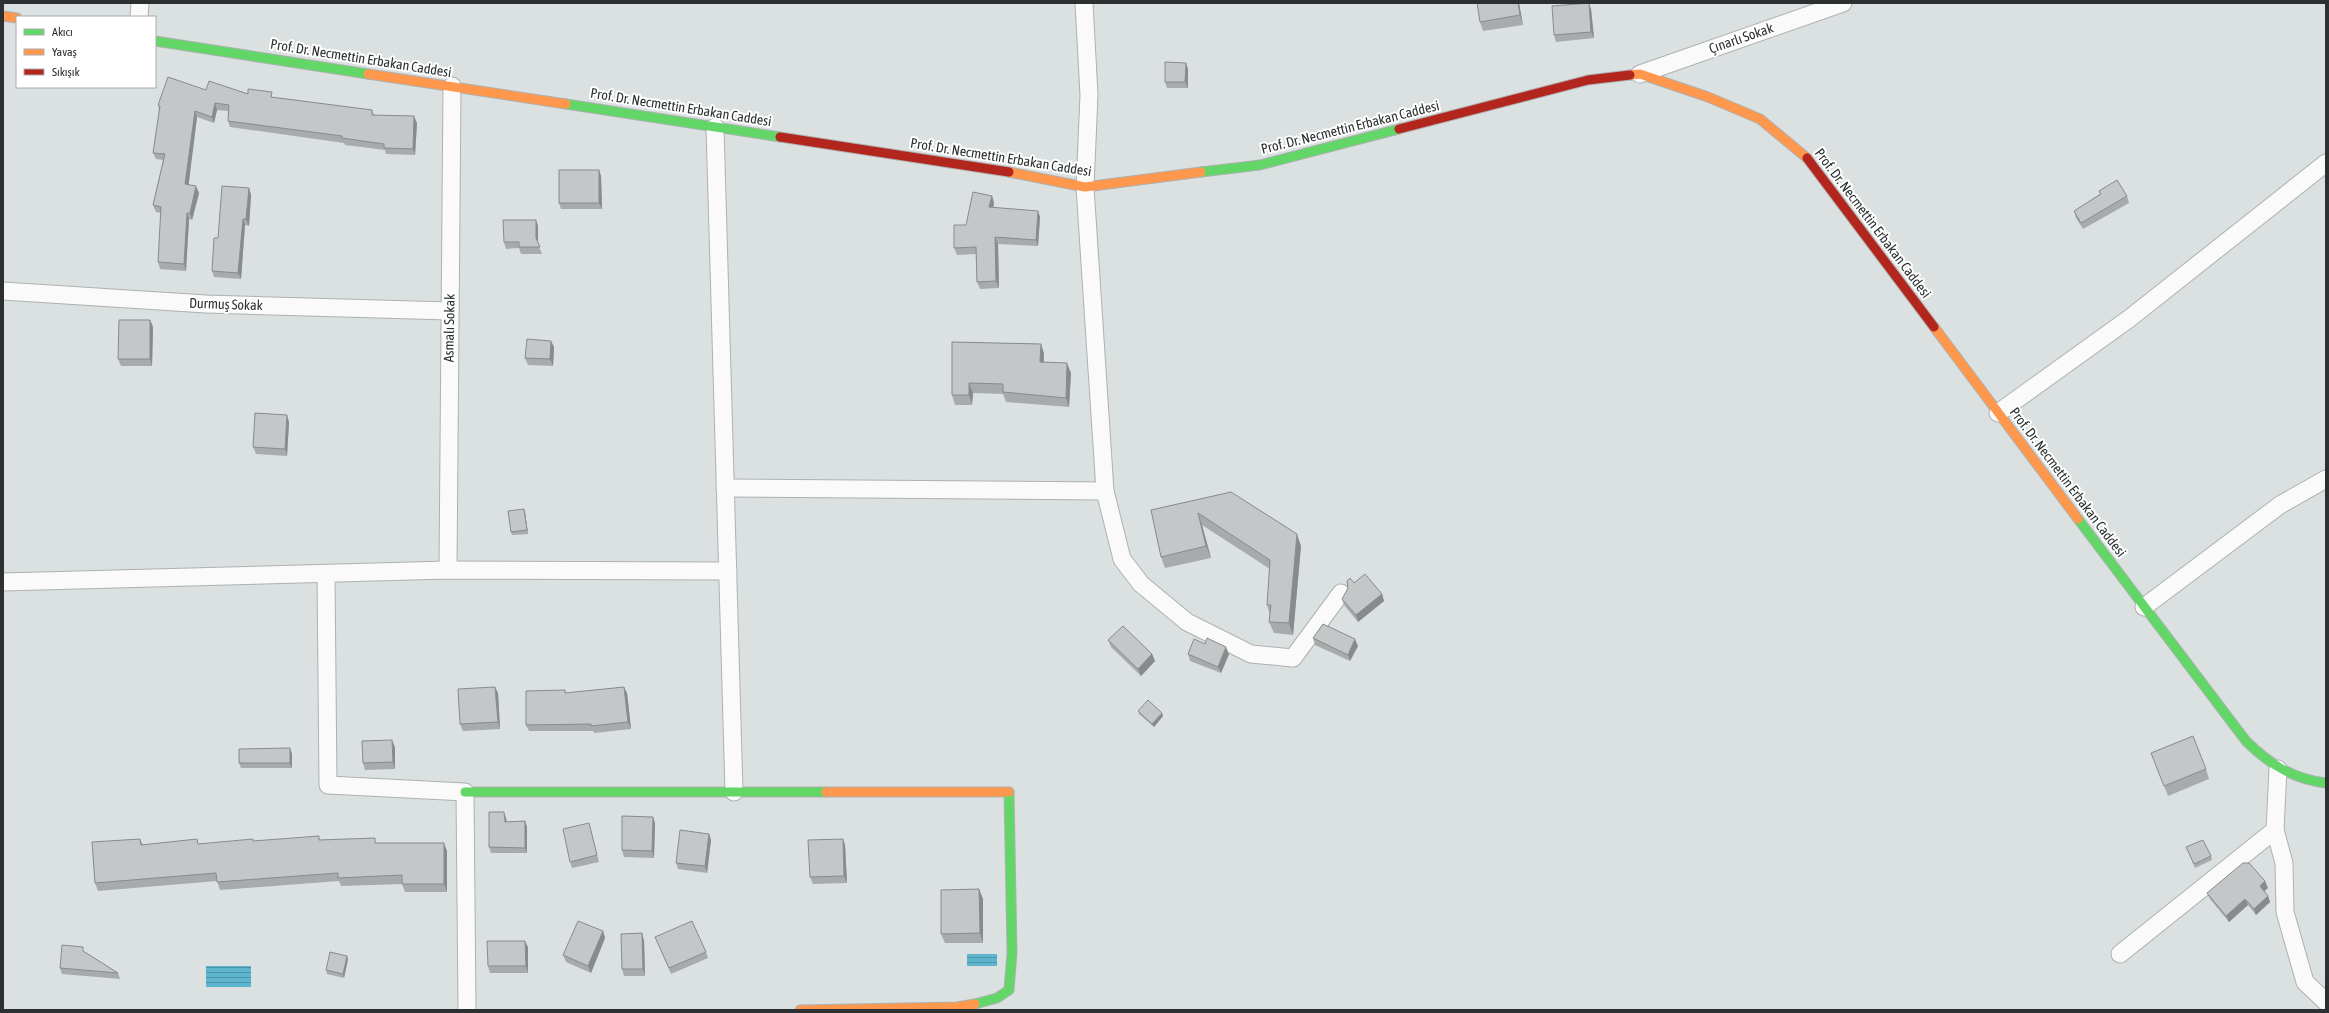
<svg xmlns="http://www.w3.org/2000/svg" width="2329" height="1013" viewBox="0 0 2329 1013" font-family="'Asap Condensed',sans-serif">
<defs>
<pattern id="water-rules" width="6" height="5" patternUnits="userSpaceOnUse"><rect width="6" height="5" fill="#5db6ce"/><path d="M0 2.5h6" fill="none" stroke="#4d94a8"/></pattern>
</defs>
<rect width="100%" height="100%" fill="#dbe0e1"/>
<g fill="url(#water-rules)">
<rect x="967" y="954" width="30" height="12"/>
<rect x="206" y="966" width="45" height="21"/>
</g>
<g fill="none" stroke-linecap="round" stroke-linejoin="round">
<g stroke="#adb1b2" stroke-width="19">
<g id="street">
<polyline points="1084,3 1089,95 1085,187 1105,491 1122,559 1141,584 1187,622 1251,654 1293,658 1341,593"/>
<polyline points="139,17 140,3"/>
<polyline points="1640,74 1843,3"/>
<polyline points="715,127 734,792"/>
<polyline points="3,291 206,304 449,311"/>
<polyline points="1998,413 2130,318 2326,163"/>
<polyline points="725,488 1105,491"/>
<polyline points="448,570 452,86"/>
<polyline points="326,574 328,785 465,792 467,1010"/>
<polyline points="3,582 448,570 728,571"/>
<polyline points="2144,607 2280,505 2326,479"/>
<polyline points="2275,830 2284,863 2285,912 2305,982 2326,1002"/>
<polyline points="2120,954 2275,830 2278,769"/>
</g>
</g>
<g stroke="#adb1b2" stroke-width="11">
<g id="fast">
<polyline points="155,41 368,74"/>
<polyline points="566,104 780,137"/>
<polyline points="1201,172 1260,165 1399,129"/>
<path d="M2078 519 2246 741C2269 764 2293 779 2326 783"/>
<polyline points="465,792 826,792"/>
<polyline points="975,1004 997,998 1009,990 1012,953 1009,792"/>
</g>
</g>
<g stroke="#adb1b2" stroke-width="11">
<g id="slow">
<polyline points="3,16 17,18"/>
<polyline points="368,74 566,104"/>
<polyline points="1630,75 1640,74 1708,97 1760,119 1807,158"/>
<polyline points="1009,172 1085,187 1201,172"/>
<polyline points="1934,327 2078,519"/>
<polyline points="826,792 1009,792"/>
<polyline points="800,1010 957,1007 975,1004"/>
</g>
</g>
<g stroke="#adb1b2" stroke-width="11">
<g id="jam">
<polyline points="1399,129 1588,80 1630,75"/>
<polyline points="780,137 1009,172"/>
<polyline points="1807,158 1934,327"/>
</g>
</g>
<use href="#street" stroke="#fafafa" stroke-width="17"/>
<use href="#fast" stroke="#63d668" stroke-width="9"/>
<use href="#slow" stroke="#ff974d" stroke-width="9"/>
<use href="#jam" stroke="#b3261e" stroke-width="9"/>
</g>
<g fill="#a8abac">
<polygon points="1477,3 1519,3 1523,25 1483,31 1480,22"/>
<polygon points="1591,9 1594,38 1556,42 1554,35"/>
<polygon points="1188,69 1188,88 1167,88 1165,82"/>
<polygon points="206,90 248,94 372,110 374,115 417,123 415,155 386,154 385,150 345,145 344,143 230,127 228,121 228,111 217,110 214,123 197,117 188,184 199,193 192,220 189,219 186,271 160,269 158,262 161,213 156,212 153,205 163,160 156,159 153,153 159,110 158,105"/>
<polygon points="599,170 601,176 602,209 561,209 559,203"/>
<polygon points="249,188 251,195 249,226 245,225 241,279 214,277 212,271 218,238"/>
<polygon points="2099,191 2127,196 2129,203 2083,229 2076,218 2074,211 2100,194"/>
<polygon points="992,196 994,203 993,208 1038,211 1040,217 1038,246 998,244 999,288 980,289 977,282 976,254 957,255 954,248 966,225"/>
<polygon points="536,220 538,226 538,244 542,254 521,254 519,248 506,249 504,242"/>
<polygon points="150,320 153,327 152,366 121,366 118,359"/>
<polygon points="551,341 554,347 553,366 528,365 525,358"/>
<polygon points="952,342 1041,344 1044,354 1044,362 1071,373 1069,407 1006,402 1003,394 973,393 972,405 955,405 952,395"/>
<polygon points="289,422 287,456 256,454 253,447"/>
<polygon points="1231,492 1301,546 1293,635 1274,633 1269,622 1270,615 1267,605 1270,569 1202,525 1211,558 1165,568 1161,557 1151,510"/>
<polygon points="524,509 525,512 528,534 512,535 511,532"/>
<polygon points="1354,583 1382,594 1384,601 1358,622 1344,605 1342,599"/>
<polygon points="1313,638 1358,646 1350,661 1315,645"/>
<polygon points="1108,640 1152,654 1155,661 1141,676 1111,647"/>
<polygon points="1188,654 1229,654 1221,673 1190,661"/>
<polygon points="565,690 566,693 627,693 631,729 594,733 593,731 529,731 526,725"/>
<polygon points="498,693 500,729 463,731 460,724"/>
<polygon points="1138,711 1163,716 1154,727 1139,714"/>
<polygon points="395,747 395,769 365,770 363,763"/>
<polygon points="290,748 292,754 292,768 241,768 239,763"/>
<polygon points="2151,753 2206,769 2209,779 2168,796"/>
<polygon points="506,818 507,822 525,821 527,827 527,853 491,853 489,847"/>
<polygon points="655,823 654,858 624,857 622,850"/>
<polygon points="591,830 599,862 572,868 570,862"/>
<polygon points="709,834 711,840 707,873 678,869 676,863"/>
<polygon points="140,839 143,845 199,844 254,841 320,840 377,843 447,851 447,892 405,892 402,884 341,886 339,881 220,890 217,881 98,891 95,883"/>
<polygon points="843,839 845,845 847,883 813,884 810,877"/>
<polygon points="2188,851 2211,856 2212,860 2195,868"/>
<polygon points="2268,888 2264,891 2268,896 2270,902 2256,915 2248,905 2229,922 2210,899 2207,893"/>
<polygon points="979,889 983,899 983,943 945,943 941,934"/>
<polygon points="603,931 605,938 591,973 566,962 563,955"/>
<polygon points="655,937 706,952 708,958 671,974"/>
<polygon points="644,940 645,976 624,976 622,969"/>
<polygon points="528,947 528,973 490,973 488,966"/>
<polygon points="85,952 118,973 120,979 62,974 60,968"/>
<polygon points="348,959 344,978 327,974 326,970"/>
</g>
<g fill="#888b8c">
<polygon points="1518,3 1519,3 1523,25 1520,15"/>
<polygon points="1589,3 1591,9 1594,38 1591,32"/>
<polygon points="1186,63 1188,69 1188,88 1185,82"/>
<polygon points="215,103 217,110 214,123 212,117"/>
<polygon points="195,111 197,117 188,190 185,184"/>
<polygon points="414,116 417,123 415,155 413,149"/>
<polygon points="599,170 601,176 602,209 599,203"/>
<polygon points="196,186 199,193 192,220 190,213"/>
<polygon points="249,188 251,195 249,226 246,219"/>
<polygon points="992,196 994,203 992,214 989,207"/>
<polygon points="1038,211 1040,217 1038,246 1036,240"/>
<polygon points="187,213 189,219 186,271 184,264"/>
<polygon points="243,219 245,225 241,279 238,273"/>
<polygon points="536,220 538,226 538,245 536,238"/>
<polygon points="995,237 998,244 999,288 996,281"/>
<polygon points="150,320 153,327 152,366 150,359"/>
<polygon points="551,341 554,347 553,366 550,359"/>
<polygon points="1041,344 1044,354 1043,372 1040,362"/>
<polygon points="1067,363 1071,373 1069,407 1066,398"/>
<polygon points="969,383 973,393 972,405 969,395"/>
<polygon points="287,415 289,422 287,456 285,449"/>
<polygon points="524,509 525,512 528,534 527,530"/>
<polygon points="1198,513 1202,525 1211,558 1206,546"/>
<polygon points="1297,534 1301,546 1293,635 1289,623"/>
<polygon points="1382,594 1384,601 1358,622 1356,615"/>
<polygon points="1355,639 1358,646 1350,661 1348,655"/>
<polygon points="1226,647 1229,654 1221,673 1218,667"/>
<polygon points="1152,654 1155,661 1141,676 1138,669"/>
<polygon points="495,687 498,693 500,729 498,722"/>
<polygon points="624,687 627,693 631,729 628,722"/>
<polygon points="1162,713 1163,716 1154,727 1152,724"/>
<polygon points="392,740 395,747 395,769 393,762"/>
<polygon points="290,748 292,754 292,768 290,763"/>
<polygon points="504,812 506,818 507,828 505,822"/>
<polygon points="653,817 655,823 654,858 652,851"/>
<polygon points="525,821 527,827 527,853 525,848"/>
<polygon points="709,834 711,840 707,873 705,866"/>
<polygon points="843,839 845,845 847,883 844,876"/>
<polygon points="444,843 447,851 447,892 444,884"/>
<polygon points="2265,881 2268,888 2262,893 2260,886"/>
<polygon points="979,889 983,899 983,943 980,933"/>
<polygon points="2268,896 2270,902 2256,915 2254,909"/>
<polygon points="2245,899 2248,905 2229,922 2226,916"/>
<polygon points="603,931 605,938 591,973 588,966"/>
<polygon points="642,933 644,940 645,976 643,969"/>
<polygon points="525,941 528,947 528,973 526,966"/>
<polygon points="347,956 348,959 344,978 343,974"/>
</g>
<g fill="#c3c7c8" stroke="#888b8c">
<polygon points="1477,3 1518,3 1520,15 1480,22"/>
<polygon points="1589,3 1591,32 1554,35 1552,6"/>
<polygon points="1165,62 1186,63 1185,82 1165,82"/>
<polygon points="168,77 206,90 209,81 248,94 248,89 272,92 271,97 372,110 372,115 414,116 413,149 384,148 384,144 342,138 342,136 228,121 229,105 215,103 212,117 195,111 185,184 196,186 190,213 187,213 184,264 158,262 161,207 153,205 165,154 153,153 160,106 158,105"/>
<rect x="559" y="170" width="40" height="33"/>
<polygon points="2117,180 2127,196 2081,223 2074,211 2101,194 2099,191"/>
<polygon points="222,186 249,188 246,219 243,219 238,273 212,271 214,238 218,238"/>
<polygon points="973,192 992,196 989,207 1038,211 1036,240 995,237 996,281 977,282 976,247 954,248 954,225 966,225"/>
<polygon points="503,220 536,220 536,238 540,247 519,247 519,242 504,242"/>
<polygon points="119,320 150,320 150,359 118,359"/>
<polygon points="527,339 551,341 550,359 525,358"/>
<polygon points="952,342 1041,344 1040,362 1067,363 1066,398 1003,392 1003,384 969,383 969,395 952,395"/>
<polygon points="255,413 287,415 285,449 253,447"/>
<polygon points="1231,492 1297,534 1289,623 1269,622 1271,605 1267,605 1270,560 1198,513 1206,546 1161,557 1151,510"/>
<polygon points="524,509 527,530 511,532 508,511"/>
<polygon points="1365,574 1382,594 1356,615 1342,599 1348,588 1347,581 1350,578 1354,583"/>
<polygon points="1323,624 1355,639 1348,655 1313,638"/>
<polygon points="1123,626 1152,654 1138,669 1108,640"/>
<polygon points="1207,638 1226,647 1218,667 1188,654 1194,639 1205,644"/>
<polygon points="495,687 498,722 460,724 458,689"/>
<polygon points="624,687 628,722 591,726 591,724 526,725 526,691 565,690 565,693"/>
<polygon points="1148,700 1162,713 1152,724 1138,711"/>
<polygon points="2193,736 2206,769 2164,786 2151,753"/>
<polygon points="392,740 393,762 363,763 362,741"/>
<polygon points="290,748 290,763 239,763 239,749"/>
<polygon points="489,812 504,812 505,822 525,821 525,848 489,847"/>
<polygon points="622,816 653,817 652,851 622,850"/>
<polygon points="589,823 597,855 570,862 563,829"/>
<polygon points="680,830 709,834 705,866 676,863"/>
<polygon points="319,836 319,840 375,838 375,843 444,843 444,884 402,884 402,875 338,878 338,873 217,882 216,873 95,883 92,842 140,839 141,845 197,839 198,844 253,839 253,841"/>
<polygon points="843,839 844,876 810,877 808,840"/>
<polygon points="2203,840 2211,856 2194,864 2186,847"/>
<polygon points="2243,863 2249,863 2265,881 2260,886 2268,896 2254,909 2245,899 2226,916 2207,893"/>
<polygon points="979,889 980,933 941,934 941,890"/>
<polygon points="578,921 603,931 588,966 563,955"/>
<polygon points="692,921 706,952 669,968 655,937"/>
<polygon points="642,933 643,969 622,969 621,934"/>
<polygon points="487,941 525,941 526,966 488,966"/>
<polygon points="62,945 83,947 83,951 118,973 60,968"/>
<polygon points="330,952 347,956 343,974 326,970"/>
</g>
<g text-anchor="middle" stroke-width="4" stroke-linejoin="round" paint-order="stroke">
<g font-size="14" fill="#2c3031" stroke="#fff">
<text transform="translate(1741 38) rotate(-19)" y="5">Çınarlı Sokak</text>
<text transform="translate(361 58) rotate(9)" y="5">Prof. Dr. Necmettin Erbakan Caddesi</text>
<text transform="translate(681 107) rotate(9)" y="5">Prof. Dr. Necmettin Erbakan Caddesi</text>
<text transform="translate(1350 127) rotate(-14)" y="5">Prof. Dr. Necmettin Erbakan Caddesi</text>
<text transform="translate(1001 157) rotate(9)" y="5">Prof. Dr. Necmettin Erbakan Caddesi</text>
<text transform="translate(1873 223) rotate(53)" y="5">Prof. Dr. Necmettin Erbakan Caddesi</text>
<text transform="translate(226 304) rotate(2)" y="5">Durmuş Sokak</text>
<text transform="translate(449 328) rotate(-89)" y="5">Asmalı Sokak</text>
<text transform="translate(2068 482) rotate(53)" y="5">Prof. Dr. Necmettin Erbakan Caddesi</text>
</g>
</g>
<rect width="2329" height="1013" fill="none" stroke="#2c3031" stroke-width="8"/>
<rect x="16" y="16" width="140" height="72" fill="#ffffff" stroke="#abacad"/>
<rect x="24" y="29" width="20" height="6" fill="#63d668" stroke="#abacad"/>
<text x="52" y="36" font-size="12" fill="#2c3031">Akıcı</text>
<rect x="24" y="49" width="20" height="6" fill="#ff974d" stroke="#abacad"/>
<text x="52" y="56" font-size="12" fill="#2c3031">Yavaş</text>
<rect x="24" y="69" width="20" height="6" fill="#b3261e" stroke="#abacad"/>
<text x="52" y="76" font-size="12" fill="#2c3031">Sıkışık</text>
</svg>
